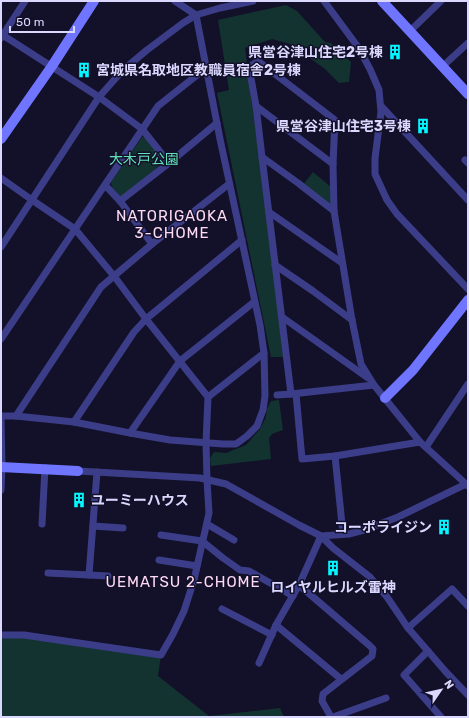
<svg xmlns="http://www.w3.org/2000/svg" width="469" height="718" viewBox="0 0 469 718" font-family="Rubik,'Noto Sans JP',sans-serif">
<rect width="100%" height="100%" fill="#131029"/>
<g fill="#133330">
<polygon points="286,5 297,11 325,42 331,43 351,62 349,82 339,83 325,69 290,44 272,39 245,48 284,357 271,357 217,93 229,90 218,20"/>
<polygon points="142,137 146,137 159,154 162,161 160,165 124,196 120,196 112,187 111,182"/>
<polygon points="313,172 331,187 332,206 303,185"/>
<polygon points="279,400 283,430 272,434 269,438 271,459 211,466 210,458 214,452 226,453 246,445 260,429 266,417 267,409 271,401"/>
<polygon points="1,634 161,655 158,676 209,716 280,708 284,717 1,717"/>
</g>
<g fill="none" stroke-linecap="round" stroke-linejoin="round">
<g stroke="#3b3d89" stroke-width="7">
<polyline points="324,1 358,47 370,69 379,90 381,112 375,158 375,174 387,200 397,214 468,289"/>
<polyline points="410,31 441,1"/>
<polyline points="1,34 99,97 142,129 169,163"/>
<polyline points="1,38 25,1"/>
<polyline points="443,66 468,43"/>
<polyline points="256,106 333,164"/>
<polyline points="381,106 468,200"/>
<polyline points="262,157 298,183 334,211"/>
<polyline points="465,160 468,163"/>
<polyline points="1,178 32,200 75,229 114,276 146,319 208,397"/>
<polyline points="105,185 120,201 152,244"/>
<polyline points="120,201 169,163 217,123"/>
<polyline points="269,212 342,263"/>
<polyline points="1,247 99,97 123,70 147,50 183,23 196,15 220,8 253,1"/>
<polyline points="275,265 313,291 352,320"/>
<polyline points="282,317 368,378"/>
<polyline points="1,339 158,106 206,68"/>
<polyline points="374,385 291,394 262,157 256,106 249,67 258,61 335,120 333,164 334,211 352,320 361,364 374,385 420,442 466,484"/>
<polyline points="296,394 302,459 335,456 420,442"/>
<polyline points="277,395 291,394"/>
<polyline points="1,416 16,416 74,422 130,433 170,440 223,444 236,444 247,436 257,426 263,410 265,396 264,353 260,325 220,139 196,15 175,1"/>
<polyline points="16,416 101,287 152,244 229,184"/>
<polyline points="1,418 2,467 1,490"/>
<polyline points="74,422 134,332 146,319 242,240"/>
<polyline points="130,433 180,361 254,302"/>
<polyline points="426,447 468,384"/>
<polyline points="335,456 343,534"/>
<polyline points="78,471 200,478 226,484 299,525 321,536 349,534 364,530 398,517 466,484 468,486"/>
<polyline points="42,524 45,468"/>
<polyline points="207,524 234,540"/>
<polyline points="93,526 123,528"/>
<polyline points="161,535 202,541 223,558 240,570 249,571 293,596"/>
<polyline points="159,560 197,566"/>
<polyline points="48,573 89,575 97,472"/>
<polyline points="89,575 108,576"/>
<polyline points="299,585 369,645 373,649 372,656 323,694 322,701 331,717"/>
<polyline points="222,609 272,635"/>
<polyline points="276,625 341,679"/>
<polyline points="408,628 452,589 468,606"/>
<polyline points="1,635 24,635 161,655 173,634 184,611 194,580 209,513 207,480 206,443 208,397 264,353"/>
<polyline points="428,651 404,675 441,717"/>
<polyline points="259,663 276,625 299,585 321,536 333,548 370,577 387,597 408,628 446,672 468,695"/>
<polyline points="333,717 386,698"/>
</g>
<g stroke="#6f75ff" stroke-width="10">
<polyline points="382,1 468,94"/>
<polyline points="1,139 52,66 94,1"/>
<polyline points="385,398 413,370 468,300"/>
<polyline points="1,467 78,471"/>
</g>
</g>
<defs>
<g id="building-bare" transform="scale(1.2)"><path d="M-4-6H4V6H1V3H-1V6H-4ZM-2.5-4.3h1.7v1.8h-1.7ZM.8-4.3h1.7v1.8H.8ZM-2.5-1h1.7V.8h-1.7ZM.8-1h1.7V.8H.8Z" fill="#04f6ff" stroke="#131029" stroke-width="2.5" paint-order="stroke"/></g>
</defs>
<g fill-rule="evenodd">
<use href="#building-bare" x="395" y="52"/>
<use href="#building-bare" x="84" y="70"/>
<use href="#building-bare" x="423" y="126"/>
<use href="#building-bare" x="79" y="500"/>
<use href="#building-bare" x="444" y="527"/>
<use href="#building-bare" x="333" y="568"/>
</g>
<g text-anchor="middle" stroke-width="3" stroke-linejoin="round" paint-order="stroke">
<g font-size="14" font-weight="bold" fill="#dad8ff" stroke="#131029" text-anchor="end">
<text x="383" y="57">県営谷津山住宅2号棟</text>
<text x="96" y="75" text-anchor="start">宮城県名取地区教職員宿舎2号棟</text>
<text x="411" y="131">県営谷津山住宅3号棟</text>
<text x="91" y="505" text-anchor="start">ユーミーハウス</text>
<text x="432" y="532">コーポライジン</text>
<text x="333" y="592" text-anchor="middle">ロイヤルヒルズ雷神</text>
</g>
<g font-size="14" fill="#62e1b9" stroke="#131029">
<text x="144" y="164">大木戸公園</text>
</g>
<g font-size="15" letter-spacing="1" fill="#ffdaf4" stroke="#131029">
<text x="172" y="221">NATORIGAOKA<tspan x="172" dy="17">3-CHOME</tspan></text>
<text x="183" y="587">UEMATSU 2-CHOME</text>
</g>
</g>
<rect width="469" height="718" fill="none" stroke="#dad8ff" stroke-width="4"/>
<g transform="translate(441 690) rotate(56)" stroke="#131029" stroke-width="3" paint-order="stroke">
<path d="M0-3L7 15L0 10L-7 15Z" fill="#dad8ff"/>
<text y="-6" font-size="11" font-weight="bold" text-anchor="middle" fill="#dad8ff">N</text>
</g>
<path d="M10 26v6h64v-6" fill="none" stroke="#dad8ff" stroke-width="2"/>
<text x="16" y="26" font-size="12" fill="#dad8ff" stroke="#131029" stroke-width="3" paint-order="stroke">50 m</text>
</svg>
